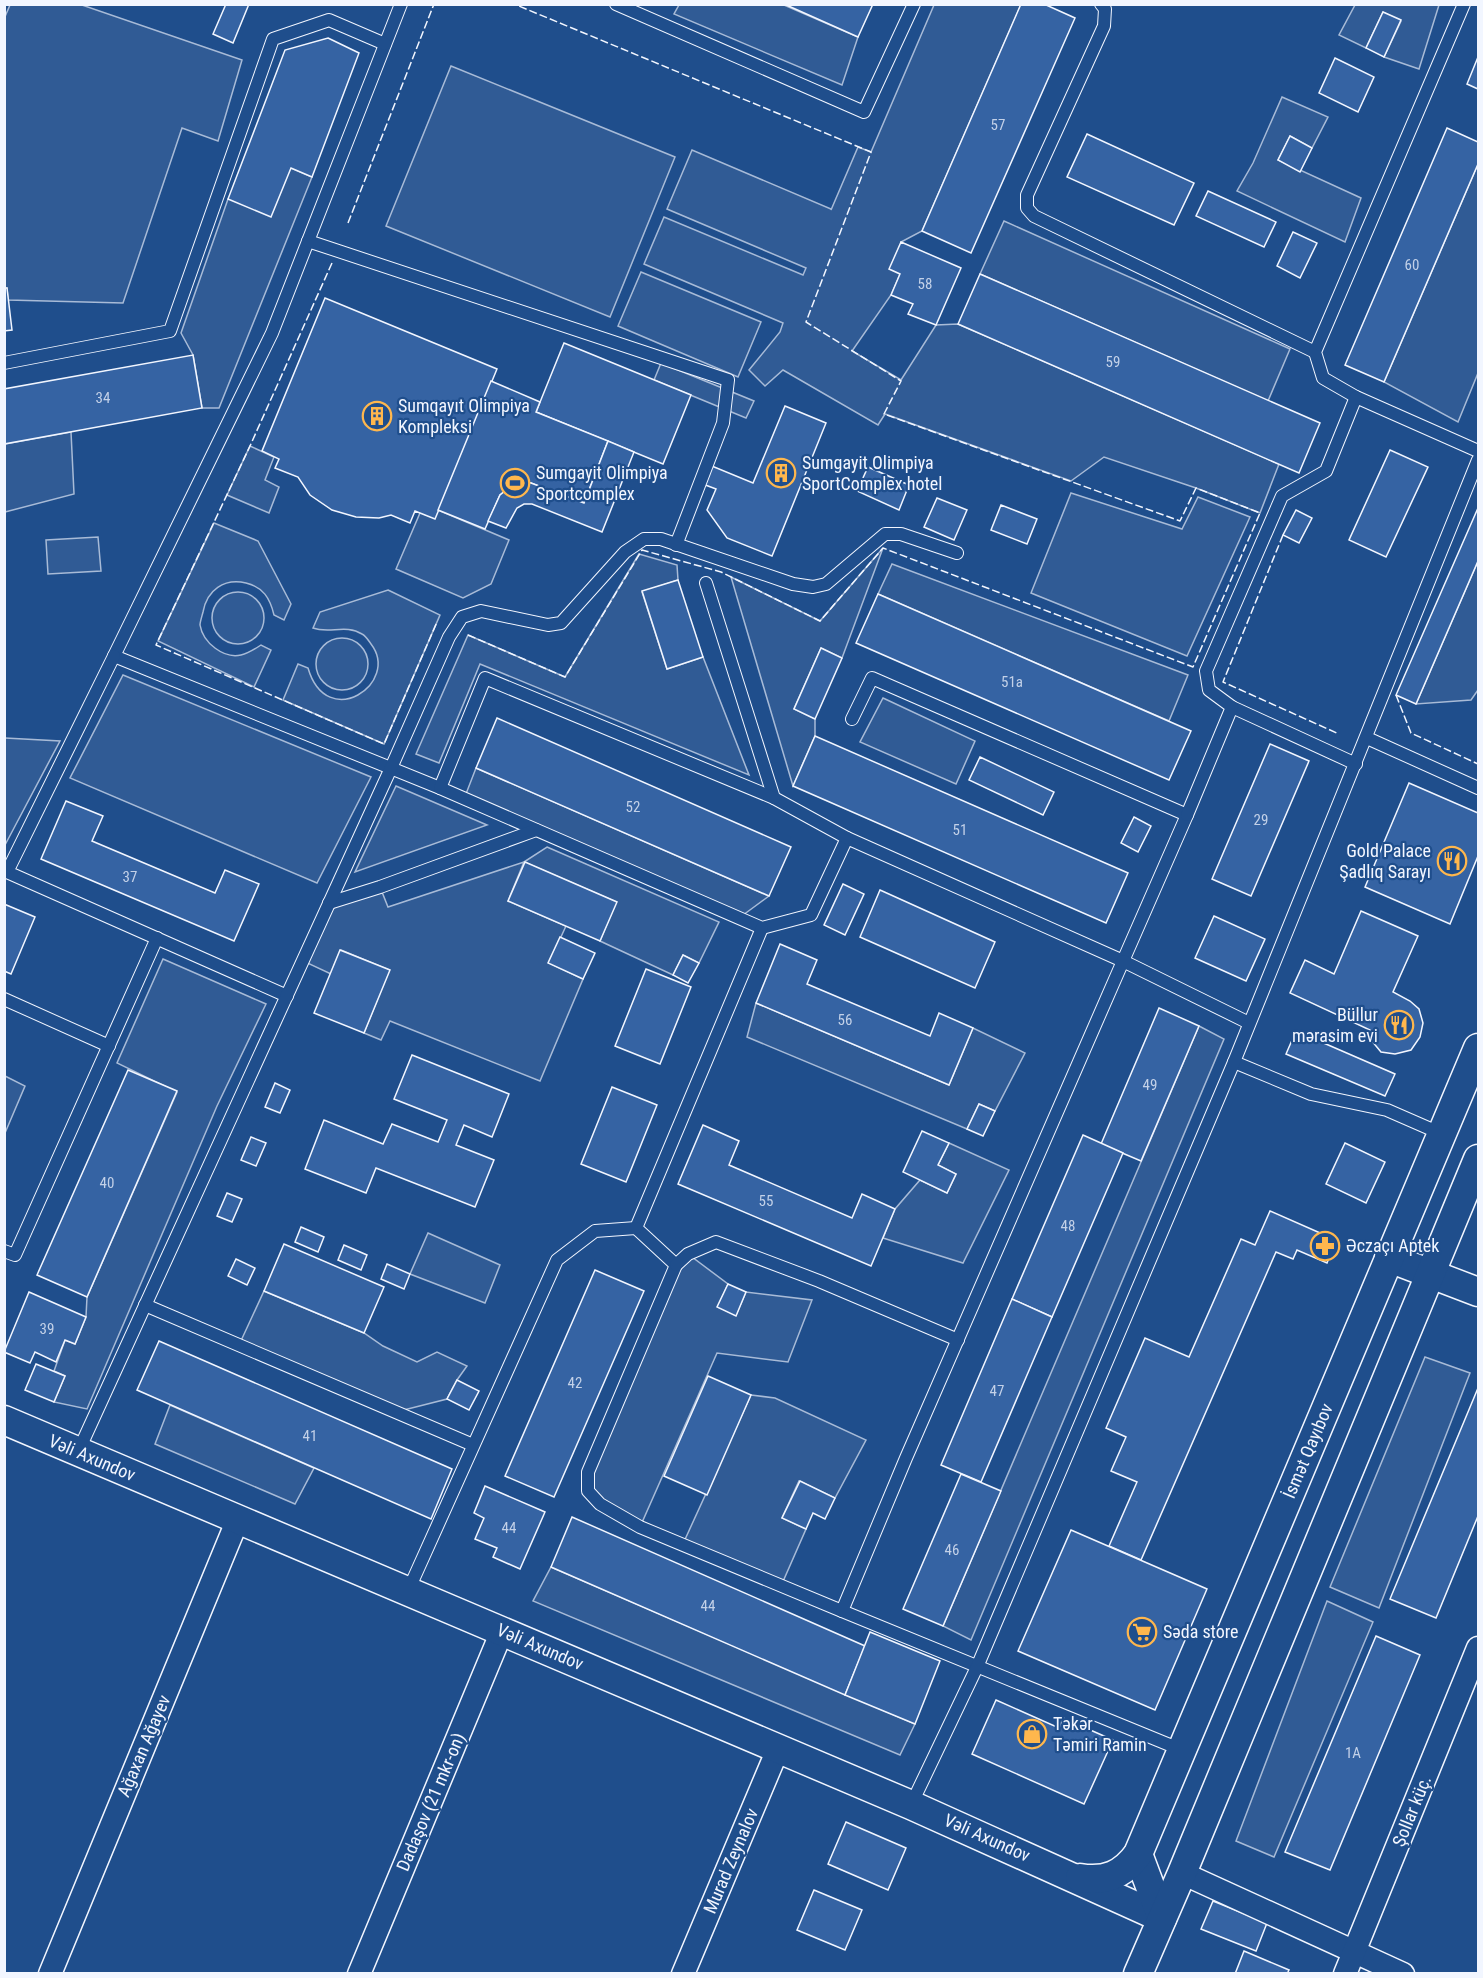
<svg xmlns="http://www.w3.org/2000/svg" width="1483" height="1978" viewBox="0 0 1483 1978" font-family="'Roboto Condensed',sans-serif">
<rect width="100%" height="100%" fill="#1f4e8c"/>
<g fill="#305b95" stroke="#a8bbd7" stroke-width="1.5">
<polygon points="10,5 82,5 242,60 218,141 182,128 123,303 8,300 7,288 4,288 4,19"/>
<polygon points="679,5 784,5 858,37 842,85 674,14"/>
<polygon points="934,5 1021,5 922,231 901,242 900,274 891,295 852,351 901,380 936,325 958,324 1279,464 1260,513 1196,488 1104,457 1071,481 885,414 878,425 783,370 765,386 749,370 780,332 783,323 644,264 664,217 803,275 806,268 667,209 692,150 831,209 831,210 858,147 871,152"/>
<polygon points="1355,5 1439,5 1419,69 1384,57 1401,21 1383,12 1366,48 1339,35"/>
<polygon points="451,66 675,157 610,317 386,226"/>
<polygon points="1282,97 1328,117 1312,148 1290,136 1278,160 1361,198 1345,242 1237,191 1253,163"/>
<polygon points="1478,164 1478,373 1458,422 1384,382"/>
<polygon points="291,168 312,177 219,408 202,408 193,355 181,333 228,199"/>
<polygon points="1004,221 1290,349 1268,401 980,274"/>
<polygon points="641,272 761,322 738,377 618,326"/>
<polygon points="661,363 754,401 746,418 654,380"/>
<polygon points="71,432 74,494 5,512 5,444"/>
<polygon points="250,446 274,457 265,480 279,487 269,513 227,495"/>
<polygon points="1071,493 1182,529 1198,497 1250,517 1187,656 1031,593"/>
<polygon points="438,510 509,540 491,584 463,598 396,569 420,513"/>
<path d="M214 523 258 541 291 604 284 620 274 615C270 598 263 587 246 583 224 578 207 590 203 612 202 616 200 622 200 625 203 643 224 659 241 655 249 653 255 649 261 645L271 650 254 687 158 641Z"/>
<polygon points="98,537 101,571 48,574 46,540"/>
<polygon points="883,548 842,658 821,648 794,709 815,719 815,736 793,786 731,577 820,621"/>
<polygon points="639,554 677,565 678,580 642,592 667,669 703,657 749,775 480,664 439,763 416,754 468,635 565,677"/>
<polygon points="1478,561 1478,690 1471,700 1416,704"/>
<polygon points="892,564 1188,675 1169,721 878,594"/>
<path d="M388 590 440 615 384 744 283 700 298 664 308 668C327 733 401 683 371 644 368 640 366 636 362 634 346 624 329 634 313 628L320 612Z"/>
<circle cx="238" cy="618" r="26"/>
<circle cx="342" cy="664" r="26"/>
<polygon points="123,675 371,777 317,883 70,778"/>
<polygon points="883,698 975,741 956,784 860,742"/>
<polygon points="5,738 60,741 5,845 4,738"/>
<polygon points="476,768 769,896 739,918 464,799"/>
<polygon points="396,786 487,825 355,872"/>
<polygon points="547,847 719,922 699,963 683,955 673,975 600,941 616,902 524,862 508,901 566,926 549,963 583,979 540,1081 390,1021 381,1040 364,1033 389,970 341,950 331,974 303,961 329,903 380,887 388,907 524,862"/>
<polygon points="163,959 266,1004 217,1106 87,1409 54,1402 65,1376 54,1371 65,1340 75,1344 86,1317 87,1297 177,1092 117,1063"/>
<polygon points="756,1003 949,1085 973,1028 1025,1053 995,1111 979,1104 967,1129 747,1037"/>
<polygon points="1199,1026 1224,1039 971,1640 943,1626"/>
<polygon points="5,1076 25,1086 5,1133"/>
<polygon points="949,1143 1009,1170 963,1263 883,1238 895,1209 920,1180 947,1193 956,1174 938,1165"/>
<polygon points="428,1233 500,1265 485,1303 410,1274"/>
<polygon points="688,1254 728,1284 718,1307 736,1315 746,1292 812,1300 788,1362 717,1353 640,1527 588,1491 588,1472 676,1265"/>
<polygon points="264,1291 364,1333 383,1346 417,1362 437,1352 467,1366 457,1380 447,1399 396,1412 239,1345"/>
<polygon points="1425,1357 1470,1373 1379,1608 1330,1587"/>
<polygon points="751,1395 775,1398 866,1440 835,1498 799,1481 782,1518 806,1529 781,1586 682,1546"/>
<polygon points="170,1405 314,1468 295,1504 155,1444"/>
<polygon points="551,1567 915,1724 900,1755 533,1601"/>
<polygon points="1327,1601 1373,1622 1274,1857 1236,1841"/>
</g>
<g fill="#3563a3" stroke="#f2f6ff" stroke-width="1.5">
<polygon points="226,4 249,4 233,43 213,34"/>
<polygon points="784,4 873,4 858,37"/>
<polygon points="1021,4 1044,4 1075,18 971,253 922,231"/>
<polygon points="1383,12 1401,20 1384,57 1366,48"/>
<polygon points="328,38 359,53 312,177 291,168 271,217 228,199 285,50"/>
<polygon points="1478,57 1478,89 1467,84"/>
<polygon points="1335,58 1374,77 1358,112 1319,93"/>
<polygon points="1447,128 1478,142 1478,164 1384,382 1345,365"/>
<polygon points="1087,134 1194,183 1174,225 1067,177"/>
<polygon points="1290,136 1312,148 1300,172 1278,160"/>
<polygon points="1208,191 1276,222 1264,247 1196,216"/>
<polygon points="1293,232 1317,243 1300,278 1277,266"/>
<polygon points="901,242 961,268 936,325 908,314 913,304 891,295 900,274 889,269"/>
<polygon points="980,274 1320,423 1299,473 958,324"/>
<polygon points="4,288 7,288 12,330 4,331"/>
<polygon points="325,298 497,369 435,519 415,511 410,523 391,515 379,518 356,517 332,510 310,495 298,477 275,468 279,459 262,451"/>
<polygon points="564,343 691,395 663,464 536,412"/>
<polygon points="193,355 202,408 4,444 4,389"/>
<polygon points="491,381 540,402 536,412 608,441 584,503 531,483 515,483 500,495 485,529 438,510"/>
<polygon points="785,406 826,423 772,556 727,538 707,510 716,489 700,483 707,464 753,483"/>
<polygon points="608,441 634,452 602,532 532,504 524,504 517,508 506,528 488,521 500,495 515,483 531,483 584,503"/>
<polygon points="1390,450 1428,467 1386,557 1349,540"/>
<polygon points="868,467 909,485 899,510 857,491"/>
<polygon points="937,498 967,510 954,540 924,527"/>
<polygon points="1001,505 1037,519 1027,544 991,530"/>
<polygon points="1478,508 1478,561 1416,704 1396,695"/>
<polygon points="1296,510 1312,518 1299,543 1283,535"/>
<polygon points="678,580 703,657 667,669 642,591"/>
<polygon points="878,594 1191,731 1169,780 856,643"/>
<polygon points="821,648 842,658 815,719 794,709"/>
<polygon points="497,718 791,847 769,896 476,768"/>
<polygon points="815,736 1128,873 1106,923 793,786"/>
<polygon points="1270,744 1309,761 1251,896 1212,879"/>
<polygon points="980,757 1054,792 1043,815 969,780"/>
<polygon points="1409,783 1478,813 1478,856 1450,924 1365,887"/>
<polygon points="66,801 103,816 92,841 215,893 225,870 259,884 234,941 41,859"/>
<polygon points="1134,817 1151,826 1138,852 1121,843"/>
<polygon points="525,862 617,902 600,941 508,901"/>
<polygon points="843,884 864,894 845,935 824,925"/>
<polygon points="880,890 995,942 975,988 860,937"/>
<polygon points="4,904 35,917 11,974 4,971"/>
<polygon points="1361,911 1418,936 1393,992 1410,1001 1419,1009 1423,1023 1420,1037 1411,1050 1395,1054 1381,1052 1371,1040 1370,1030 1290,993 1305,960 1334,974"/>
<polygon points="1214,916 1265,939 1246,981 1195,958"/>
<polygon points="560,937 595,953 583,979 548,963"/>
<polygon points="780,944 817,960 807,984 930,1036 939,1013 973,1028 949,1085 756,1003"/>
<polygon points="340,950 390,970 364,1033 314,1013"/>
<polygon points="683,955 699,963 688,983 673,975"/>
<polygon points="646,969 691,987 660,1064 615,1046"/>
<polygon points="1159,1008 1199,1026 1141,1161 1101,1144"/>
<polygon points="1296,1031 1395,1074 1385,1096 1286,1054"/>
<polygon points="412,1055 509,1094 492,1137 464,1125 456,1145 494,1160 475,1207 376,1168 366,1193 305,1169 324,1120 383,1144 392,1124 438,1142 447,1120 394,1099"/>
<polygon points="128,1070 177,1091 87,1297 37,1275"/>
<polygon points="275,1083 290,1090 280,1113 265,1107"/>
<polygon points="612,1087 657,1105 626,1182 581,1164"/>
<polygon points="979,1104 995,1111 983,1136 967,1129"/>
<polygon points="703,1125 739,1141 729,1165 852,1218 862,1194 895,1209 871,1266 678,1184"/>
<polygon points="922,1131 949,1143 938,1165 956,1174 947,1193 903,1172"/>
<polygon points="1083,1135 1123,1153 1052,1317 1012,1299"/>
<polygon points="251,1137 266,1143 256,1166 241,1160"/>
<polygon points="1345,1143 1385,1162 1366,1203 1326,1184"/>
<polygon points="227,1193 242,1199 232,1222 217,1216"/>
<polygon points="1270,1211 1336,1240 1327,1263 1297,1250 1293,1259 1276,1252 1141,1560 1109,1546 1137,1482 1111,1471 1126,1437 1106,1428 1145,1338 1189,1357 1241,1239 1255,1245"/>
<polygon points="301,1227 324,1237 318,1252 295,1242"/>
<polygon points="284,1244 384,1287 364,1333 264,1291"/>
<polygon points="344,1245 367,1255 361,1270 338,1260"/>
<polygon points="236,1259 255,1268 247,1285 228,1276"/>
<polygon points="387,1264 410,1274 404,1289 381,1279"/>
<polygon points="595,1270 644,1291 554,1497 505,1476"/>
<polygon points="728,1284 746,1292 736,1316 717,1307"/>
<polygon points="29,1292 86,1317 75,1344 65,1340 56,1362 35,1352 30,1363 4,1352"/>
<polygon points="1012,1299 1052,1317 981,1482 941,1465"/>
<polygon points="159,1341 452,1469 431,1519 137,1390"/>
<polygon points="36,1364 65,1376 54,1402 25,1390"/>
<polygon points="708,1376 751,1395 707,1495 664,1476"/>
<polygon points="457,1380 479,1391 469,1410 447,1399"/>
<polygon points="1478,1388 1478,1516 1436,1618 1390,1599"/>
<polygon points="961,1474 1001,1491 943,1626 903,1609"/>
<polygon points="800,1481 835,1498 825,1519 813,1513 806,1529 782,1518"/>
<polygon points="485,1486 545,1512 520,1569 493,1557 497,1548 475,1539 484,1518 474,1513"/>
<polygon points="572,1517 865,1646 845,1695 551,1567"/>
<polygon points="1071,1530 1207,1589 1155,1710 1018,1651"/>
<polygon points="870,1632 940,1661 915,1724 845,1695"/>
<polygon points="1376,1636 1420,1655 1330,1870 1285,1852"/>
<polygon points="996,1700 1059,1728 1063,1718 1113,1740 1084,1804 972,1754"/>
<polygon points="846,1822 906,1848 888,1890 828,1864"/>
<polygon points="814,1890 862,1910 845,1950 797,1930"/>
<polygon points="1213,1901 1267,1923 1256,1951 1201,1929"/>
<polygon points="1244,1951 1289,1970 1287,1974 1235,1974"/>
</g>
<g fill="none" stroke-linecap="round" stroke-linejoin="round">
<g stroke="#f2f6ff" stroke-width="14">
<g id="service">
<polyline points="401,4 272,333 114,656 440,788 762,928 811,915 847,838 1123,961 1187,815 872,678 852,719"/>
<polyline points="616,4 864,112 914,4"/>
<polyline points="1101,4 1105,9 1104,26 1027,195 1027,208 1034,216 1315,352"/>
<polyline points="1464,4 1315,352 1323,378 1356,397 1478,451"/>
<polyline points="308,241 728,380 723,423 676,545"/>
<polyline points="4,363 170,331 273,39 329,20 385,44"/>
<polyline points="706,583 774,798 847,838"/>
<polyline points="114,656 7,872 287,996"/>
<polyline points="1232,707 1356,764"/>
<polyline points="1367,738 1478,788"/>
<polyline points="440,788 485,678 774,798"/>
<polyline points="1187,815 1232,707 1209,690 1206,671 1282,496 1326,471 1356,397"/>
<polyline points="329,903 380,887 536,830"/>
<polyline points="762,928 636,1228 676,1265 588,1472 588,1491 600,1504 640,1527 842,1611"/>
<polyline points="4,999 109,1046"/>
<polyline points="1234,1062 1311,1094 1387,1110 1442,1134"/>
<polyline points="4,1251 15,1255 157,938"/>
<polyline points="676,1265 688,1254 716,1242 819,1281 958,1340"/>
<polyline points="145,1305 473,1445"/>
<polyline points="78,1452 391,768 449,637 462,617 481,611 548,625 561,623 625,552 644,539 661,539 793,584 813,587 826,584 885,534 901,534 957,553"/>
<polyline points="408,1591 557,1260 595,1231 636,1228"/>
<polyline points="1182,1750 842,1611 906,1458 1123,961 1249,1023"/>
<polyline points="911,1805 977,1667 1234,1062 1478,460"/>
</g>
</g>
<g stroke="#f2f6ff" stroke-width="25">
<g id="minor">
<polyline points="1182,1873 1403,1974"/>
<polyline points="50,1974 238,1519"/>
<polyline points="359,1974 502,1631"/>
<polyline points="683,1974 778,1749"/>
<polyline points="1345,1974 1478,1648"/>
</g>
</g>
<g stroke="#f2f6ff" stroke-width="31">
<g id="tertiary">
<polyline points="1389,1258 1478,1292"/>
<polyline points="4,1420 911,1805 1162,1918"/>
<polyline points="1138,1854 1162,1918"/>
<path d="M1080 1878C1105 1882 1123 1875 1138 1854L1478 1048"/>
<polyline points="1138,1974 1182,1873 1478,1159"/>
</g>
</g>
<use href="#service" stroke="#1f4e8c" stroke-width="12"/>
<use href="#minor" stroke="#1f4e8c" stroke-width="22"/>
<use href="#tertiary" stroke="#1f4e8c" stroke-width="28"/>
<g stroke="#f2f6ff" stroke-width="1.5" stroke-dasharray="8 3" stroke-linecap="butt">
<polyline points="348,223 434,4"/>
<polyline points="332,263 250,446 156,645 384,744 437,622"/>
<polyline points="1283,535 1223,682 1339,734"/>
<polyline points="468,635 565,677 642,550 721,572 820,621 883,548 1193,667 1260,513 1196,488 1180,521 884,414 901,381 806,322 871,152 514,4"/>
<polyline points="1396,695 1411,733 1478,764"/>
</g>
</g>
<defs>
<g id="building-ring" transform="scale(1.5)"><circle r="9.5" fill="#1f4e8c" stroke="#ffb74d" stroke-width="1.5"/><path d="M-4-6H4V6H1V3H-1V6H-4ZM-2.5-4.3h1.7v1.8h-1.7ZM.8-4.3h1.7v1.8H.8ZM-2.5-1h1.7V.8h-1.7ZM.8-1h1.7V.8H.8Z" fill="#ffb74d"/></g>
<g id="stadium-ring" transform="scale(1.5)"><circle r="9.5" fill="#1f4e8c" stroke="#ffb74d" stroke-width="1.5"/><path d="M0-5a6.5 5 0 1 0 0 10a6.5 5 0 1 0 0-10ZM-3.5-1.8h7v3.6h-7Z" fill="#ffb74d"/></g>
<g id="restaurant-ring" transform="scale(1.5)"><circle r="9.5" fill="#1f4e8c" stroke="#ffb74d" stroke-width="1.5"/><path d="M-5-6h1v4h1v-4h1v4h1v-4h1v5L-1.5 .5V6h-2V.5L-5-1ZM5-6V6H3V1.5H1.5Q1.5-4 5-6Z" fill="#ffb74d"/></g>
<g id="pharmacy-ring" transform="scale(1.5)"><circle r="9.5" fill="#1f4e8c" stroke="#ffb74d" stroke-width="1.5"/><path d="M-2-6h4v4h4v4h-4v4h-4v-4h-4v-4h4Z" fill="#ffb74d"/></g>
<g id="supermarket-ring" transform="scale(1.5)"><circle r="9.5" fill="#1f4e8c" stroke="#ffb74d" stroke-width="1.5"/><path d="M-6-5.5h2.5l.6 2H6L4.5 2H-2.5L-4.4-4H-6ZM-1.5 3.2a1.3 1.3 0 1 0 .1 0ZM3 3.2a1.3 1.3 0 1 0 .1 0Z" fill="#ffb74d"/></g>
<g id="shop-ring" transform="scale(1.5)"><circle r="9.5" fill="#1f4e8c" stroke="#ffb74d" stroke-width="1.5"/><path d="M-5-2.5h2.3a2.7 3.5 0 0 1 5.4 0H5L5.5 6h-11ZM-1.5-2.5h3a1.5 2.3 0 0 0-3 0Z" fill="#ffb74d"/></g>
</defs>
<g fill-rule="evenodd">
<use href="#building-ring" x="377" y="416"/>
<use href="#building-ring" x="781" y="473"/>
<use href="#stadium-ring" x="515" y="483"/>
<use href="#restaurant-ring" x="1452" y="861"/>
<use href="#restaurant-ring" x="1399" y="1025"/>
<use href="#pharmacy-ring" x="1325" y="1246"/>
<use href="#supermarket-ring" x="1142" y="1632"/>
<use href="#shop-ring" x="1032" y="1734"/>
</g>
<g text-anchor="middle" stroke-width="4.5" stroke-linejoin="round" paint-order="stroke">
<g font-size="15" fill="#c3d1e8">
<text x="998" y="130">57</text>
<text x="1412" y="270">60</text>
<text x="925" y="289">58</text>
<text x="1113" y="367">59</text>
<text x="103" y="403">34</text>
<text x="1012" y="687">51a</text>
<text x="633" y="812">52</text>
<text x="1261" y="825">29</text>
<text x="960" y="835">51</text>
<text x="130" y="882">37</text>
<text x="845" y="1025">56</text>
<text x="1150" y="1090">49</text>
<text x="107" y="1188">40</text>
<text x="766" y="1206">55</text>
<text x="1068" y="1231">48</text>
<text x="47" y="1334">39</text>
<text x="575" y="1388">42</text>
<text x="997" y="1396">47</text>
<text x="310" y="1441">41</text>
<text x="509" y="1533">44</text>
<text x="952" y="1555">46</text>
<text x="708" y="1611">44</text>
<text x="1353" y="1758">1A</text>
</g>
<g font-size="18" fill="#f2f6ff" stroke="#1f4e8c" text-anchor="start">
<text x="398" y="412">Sumqayıt Olimpiya<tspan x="398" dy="21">Kompleksi</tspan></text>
<text x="802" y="469">Sumgayit Olimpiya<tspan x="802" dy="21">SportComplex hotel</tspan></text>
<text x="536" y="479">Sumgayit Olimpiya<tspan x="536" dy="21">Sportcomplex</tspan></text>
<text x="1431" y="857" text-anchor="end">Gold Palace<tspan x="1431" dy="21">Şadlıq Sarayı</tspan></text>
<text x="1378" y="1021" text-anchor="end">Büllur<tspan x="1378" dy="21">mərasim evi</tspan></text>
<text x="1346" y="1252">Əczaçı Aptek</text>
<text x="1163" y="1638">Səda store</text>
<text x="1053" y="1730">Tәkәr<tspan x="1053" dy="21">Tәmiri Ramin</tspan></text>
</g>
<g font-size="18" fill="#f2f6ff" stroke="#1f4e8c">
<text transform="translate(1308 1451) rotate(-67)" y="6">İsmət Qayıbov</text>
<text transform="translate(92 1458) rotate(23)" y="6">Vəli Axundov</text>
<text transform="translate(540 1647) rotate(23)" y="6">Vəli Axundov</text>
<text transform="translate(144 1746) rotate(-67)" y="6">Ağaxan Ağayev</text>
<text transform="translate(431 1802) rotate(-67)" y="6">Dadaşov (21 mkr-on)</text>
<text transform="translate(1412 1811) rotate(-68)" y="6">Şollar küç.</text>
<text transform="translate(987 1838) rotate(24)" y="6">Vəli Axundov</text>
<text transform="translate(731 1861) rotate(-67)" y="6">Murad Zeynalov</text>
</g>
</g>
<rect width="1483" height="1978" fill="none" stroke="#f2f6ff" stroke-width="12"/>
</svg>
